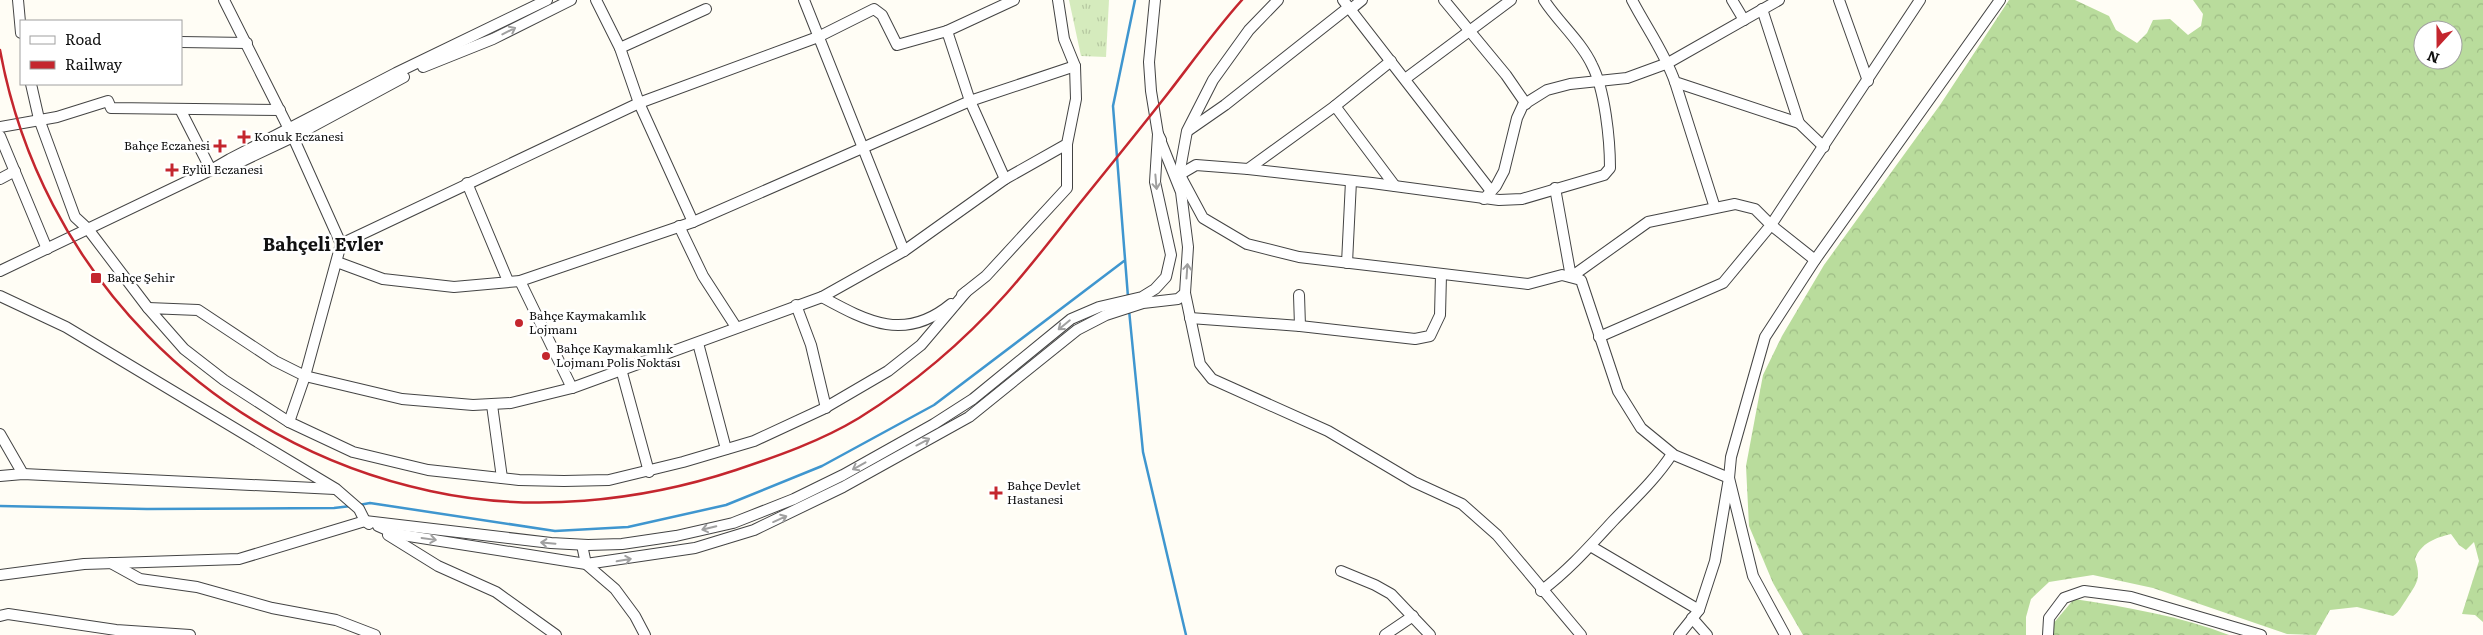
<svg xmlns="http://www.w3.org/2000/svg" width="2483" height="635" viewBox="0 0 2483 635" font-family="Literata,serif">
<defs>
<pattern id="grass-tufts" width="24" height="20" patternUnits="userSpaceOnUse" patternTransform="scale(1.25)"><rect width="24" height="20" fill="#d5ebbd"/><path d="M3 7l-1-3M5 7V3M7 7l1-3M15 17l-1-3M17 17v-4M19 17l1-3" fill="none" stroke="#b6c8a1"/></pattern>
<pattern id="forest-crowns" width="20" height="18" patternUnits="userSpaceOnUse" patternTransform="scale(1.25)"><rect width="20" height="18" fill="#b9dc9c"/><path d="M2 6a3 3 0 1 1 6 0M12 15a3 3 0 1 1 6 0" fill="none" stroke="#9ebc85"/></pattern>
</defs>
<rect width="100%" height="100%" fill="#fffdf5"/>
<polygon fill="url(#grass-tufts)" points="1069,0 1109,0 1106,57 1081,56"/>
<g fill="url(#forest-crowns)" fill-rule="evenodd">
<path d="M2009 0H2075L2109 16 2116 30 2137 43 2147 33 2153 20 2170 19 2188 35 2201 26 2203 14 2193 0H2483V622L2475 615 2462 614 2479 561 2474 542 2466 550 2459 545 2451 534C2435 538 2421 543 2415 559 2422 580 2416 584 2406 600 2401 607 2400 611 2393 616L2357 607 2330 610 2316 635 2287 634 2153 588 2093 575 2049 582 2031 599 2026 617V635H1803L1773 583 1749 526 1746 466 1763 375 1782 336 1824 265 1940 105ZM2423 30H2453V60H2423Z"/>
<path d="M2074 599C2126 607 2180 616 2229 635H2053L2052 625Z"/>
</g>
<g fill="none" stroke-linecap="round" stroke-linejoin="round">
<g stroke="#3f96cf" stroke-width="2.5">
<polyline points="1128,297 1113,106 1135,0"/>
<polyline points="1129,310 1143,452 1186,635"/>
<polyline points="359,505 370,503 555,531 628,527 726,505 822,466 934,405 1124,261"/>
<polyline points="0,506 147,509 334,508 351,506"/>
</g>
<g stroke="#444" stroke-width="12">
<g id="minor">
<polyline points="18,0 21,33"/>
<polyline points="224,0 293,137 341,244 305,376 289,422"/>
<polyline points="596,0 620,48 639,103 693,222"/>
<polyline points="804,0 904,251"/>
<polyline points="1155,0 1149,62 1151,91 1158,134 1161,140"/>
<polyline points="1343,0 1491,191"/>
<polyline points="1444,0 1506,75 1526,104"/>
<path d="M1632 0C1646 27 1665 53 1675 82L1799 123 1824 147"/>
<polyline points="1732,0 1744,20"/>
<polyline points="1839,0 1868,81"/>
<polyline points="1351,9 1362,0"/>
<polyline points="1762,9 1799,123"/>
<polyline points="947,31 1014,0"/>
<polyline points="181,42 247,43"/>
<polyline points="620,48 706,9"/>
<polyline points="423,67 493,39 571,0"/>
<polyline points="1405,79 1511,0"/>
<polyline points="1675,82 1715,208"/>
<polyline points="31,84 39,119 75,217 88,229 148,308"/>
<polyline points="1335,106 1391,61"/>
<polyline points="180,109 211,170"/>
<polyline points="0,127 57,117 108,101 111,108 280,110"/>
<polyline points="1189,130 1225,105 1349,7"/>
<polyline points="0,136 47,249"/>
<polyline points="222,167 236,164 293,137 404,77"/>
<polyline points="1248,169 1335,106 1395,186"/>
<path d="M1179 175 1196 165 1248 169 1372 183 1499 200 1522 199 1604 175 1610 168C1610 140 1605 90 1592 65 1581 41 1558 22 1544 0"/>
<polyline points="1179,175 1187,131 1213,80 1249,30 1278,0"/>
<polyline points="1181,177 1203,218 1247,244 1299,257 1528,284 1562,275 1581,280 1618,391 1641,428 1674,455 1729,478 1715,561 1699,610 1679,635"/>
<polyline points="0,179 15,171"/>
<polyline points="467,183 508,281"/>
<polyline points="1555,188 1571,277 1648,222 1735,204 1755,209 1771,225 1723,283 1599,337"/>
<polyline points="1484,199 1496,186 1504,171 1517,118 1523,105 1547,90 1570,84 1627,78 1668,63 1779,0"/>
<polyline points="679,226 703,276 736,327"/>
<polyline points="341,244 639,103 818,37 874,9 882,15 897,45 947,31 970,101 1005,179"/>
<polyline points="1815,260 1771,225 1920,0"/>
<polyline points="337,262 383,279 454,287 520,281 693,222 970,101 1075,66"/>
<polyline points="1347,263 1351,181"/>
<polyline points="0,271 211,170 230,159 396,73 547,0"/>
<polyline points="520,281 572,388"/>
<polyline points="966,292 921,345 888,371 823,409 754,441 683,462 609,480 564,481 519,480 428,470 353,452 289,422 224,380 184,349 148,308 198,310 275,361 305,376 402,399 473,405 511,403 572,388 822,297 904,251 1005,179 1067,144 1076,99 1075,66 1064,39 1058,0"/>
<polyline points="1185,293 1200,364 1212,379 1328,431 1414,482 1462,504 1497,535 1581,635"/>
<polyline points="962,295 986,276 1067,188 1067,144"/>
<polyline points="1299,295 1300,326"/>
<polyline points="0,296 66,327 336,489 359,509 365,521 369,524"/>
<path d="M822 297C868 322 905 342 951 304"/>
<polyline points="796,305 811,345 826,408"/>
<polyline points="1190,318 1300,326 1415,339 1430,336 1440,315 1441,275"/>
<polyline points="698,343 726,449"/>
<polyline points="621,369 649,472"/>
<polyline points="492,405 502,478"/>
<polyline points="0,434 23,474"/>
<polyline points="0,476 23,474 335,489"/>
<polyline points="378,526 396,534 586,564 695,548 754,530 843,487 969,417 1077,330 1106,315 1143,303 1178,299 1185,293 1188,247 1181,192 1159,137"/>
<polyline points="388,535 438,566 496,592 556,635"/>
<polyline points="582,545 586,564 615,589 635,616 645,635"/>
<polyline points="1592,547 1699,610"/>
<polyline points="111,563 140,579 197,587 272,608 336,620 375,635"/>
<polyline points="1341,571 1375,585 1391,594 1430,635"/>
<polyline points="0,575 84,564 239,559 365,521 551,543 588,545 622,544 676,536 733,523 794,499 843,475 934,424 973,399 1071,319 1099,307 1142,297 1155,289 1166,277 1171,255 1155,182 1158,134"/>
<path d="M1541 591C1569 570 1590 546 1613 521 1634 499 1655 480 1672 454"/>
<polyline points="0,616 8,614 116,630 190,635"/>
<polyline points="1692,618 1707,635"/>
<polyline points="1385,635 1413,616"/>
<polyline points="1785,635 1753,576 1729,478 1731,457 1765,337 1815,260 2000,0"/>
<polyline points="2048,635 2049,618 2064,598 2084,591 2131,597 2261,635"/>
</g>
</g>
<use href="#minor" stroke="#fff" stroke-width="10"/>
<path stroke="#c4262e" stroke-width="2.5" d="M0 50C40 270 210 444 430 491 530 513 639 502 736 470 778 456 821 441 859 418 912 385 964 341 1006 294 1032 265 1056 233 1080 203 1110 166 1140 129 1169 92 1193 61 1216 29 1242 0"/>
</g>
<defs><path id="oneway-shaft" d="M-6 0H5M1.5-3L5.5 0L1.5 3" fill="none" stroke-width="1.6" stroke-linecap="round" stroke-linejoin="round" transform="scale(1.25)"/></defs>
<g stroke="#a0a0a0">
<use href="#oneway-shaft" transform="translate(509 31) rotate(-27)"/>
<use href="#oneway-shaft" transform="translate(1156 182) rotate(85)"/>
<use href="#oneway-shaft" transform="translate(1187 271) rotate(-86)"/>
<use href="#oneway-shaft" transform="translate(1064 325) rotate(141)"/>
<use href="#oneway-shaft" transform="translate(923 442) rotate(-28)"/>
<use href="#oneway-shaft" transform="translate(859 466) rotate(151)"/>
<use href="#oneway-shaft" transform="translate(780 519) rotate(-24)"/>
<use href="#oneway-shaft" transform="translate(709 528) rotate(167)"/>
<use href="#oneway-shaft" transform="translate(429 539) rotate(8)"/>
<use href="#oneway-shaft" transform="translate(548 543) rotate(-175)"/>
<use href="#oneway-shaft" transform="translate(624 560) rotate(-10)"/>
</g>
<g fill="#c4262e" stroke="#fff" stroke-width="2">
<path d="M241.5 129.5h5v5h5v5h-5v5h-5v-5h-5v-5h5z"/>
<path d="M217.5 138.5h5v5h5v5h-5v5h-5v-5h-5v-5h5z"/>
<path d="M169.5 162.5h5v5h5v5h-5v5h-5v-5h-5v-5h5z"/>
<rect x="90" y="272" width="12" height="12" rx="2.5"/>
<circle cx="519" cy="323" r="5"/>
<circle cx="546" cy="356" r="5"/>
<path d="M993.5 485.5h5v5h5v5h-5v5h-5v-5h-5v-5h5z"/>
</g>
<g text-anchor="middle" stroke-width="5" stroke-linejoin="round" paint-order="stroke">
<g font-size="12" fill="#111" stroke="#fff" text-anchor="start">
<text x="254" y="141">Konuk Eczanesi</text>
<text x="210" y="150" text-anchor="end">Bahçe Eczanesi</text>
<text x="182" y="174">Eylül Eczanesi</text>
<text x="107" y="282">Bahçe Şehir</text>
<text x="529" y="320">Bahçe Kaymakamlık<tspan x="529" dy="14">Lojmanı</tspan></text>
<text x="556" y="353">Bahçe Kaymakamlık<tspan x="556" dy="14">Lojmanı Polis Noktası</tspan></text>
<text x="1007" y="490">Bahçe Devlet<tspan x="1007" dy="14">Hastanesi</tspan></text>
</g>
<g font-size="18" font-weight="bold" fill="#111" stroke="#fff">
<text x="323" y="251">Bahçeli Evler</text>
</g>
</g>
<rect x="20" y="20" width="162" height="65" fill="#ffffff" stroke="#a0a0a0"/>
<rect x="30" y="36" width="25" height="8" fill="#ffffff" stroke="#a0a0a0"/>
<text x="65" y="45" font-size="15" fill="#111111">Road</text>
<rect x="30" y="61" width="25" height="8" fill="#c4262e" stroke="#a0a0a0"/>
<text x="65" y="70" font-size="15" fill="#111111">Railway</text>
<g transform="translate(2438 45) rotate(201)"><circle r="24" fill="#ffffff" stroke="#a0a0a0"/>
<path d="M0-4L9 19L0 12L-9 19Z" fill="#c4262e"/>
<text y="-8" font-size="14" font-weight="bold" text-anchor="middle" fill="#111111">N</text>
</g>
</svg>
